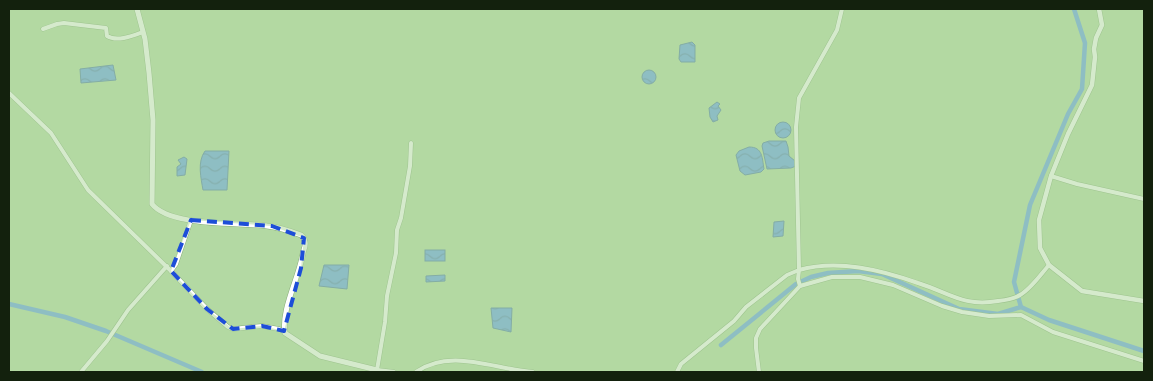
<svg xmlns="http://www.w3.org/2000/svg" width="1153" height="381" viewBox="0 0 1153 381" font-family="'Source Sans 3',sans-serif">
<defs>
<pattern id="water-waves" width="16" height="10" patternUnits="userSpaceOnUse" patternTransform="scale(1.25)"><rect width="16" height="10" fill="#639dec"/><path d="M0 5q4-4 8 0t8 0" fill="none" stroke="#5080be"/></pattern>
</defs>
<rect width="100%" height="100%" fill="#b3d9a3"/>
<g fill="url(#water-waves)" stroke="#4b78a9">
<polygon points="692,42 695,45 695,62 681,62 679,59 680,45"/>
<polygon points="113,65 116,80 81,83 80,69"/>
<circle cx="649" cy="77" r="7"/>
<polygon points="717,102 720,104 718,106 721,110 717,116 718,120 713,122 710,117 709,108"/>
<circle cx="783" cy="130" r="8"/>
<polygon points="786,141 788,147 789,156 795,161 796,166 791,168 767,169 762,146 763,143 769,141"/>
<path d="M749 147C763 147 762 158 764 169L761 172 745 175 740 171 736 155 739 151Z"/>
<path d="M205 151H229L227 190H203C201 178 197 162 205 151Z"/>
<polygon points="184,157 187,159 185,175 177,176 177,167 181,164 178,160"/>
<polygon points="784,221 783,236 773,237 774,222"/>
<rect x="425" y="250" width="20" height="11"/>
<polygon points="324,265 349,265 347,289 319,286"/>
<polygon points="445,275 445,281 426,282 426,276"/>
<polygon points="491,308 512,308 511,332 493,328"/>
</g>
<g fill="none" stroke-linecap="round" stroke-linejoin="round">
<g stroke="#639dec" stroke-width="4.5">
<polyline points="9,304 65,317 106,331 202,372"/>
<polyline points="1021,307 1014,282 1030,205 1068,114 1082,89 1085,43 1074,9"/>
<polyline points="721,345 796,284 811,277 828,273 858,271 882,274 959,309 998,314 1021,307 1049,320 1144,351"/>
</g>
<g stroke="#87ab78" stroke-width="5">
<g id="minor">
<path d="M43 29 57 24 64 23 106 28 107 36C117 42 132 36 143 32"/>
<polyline points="9,93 51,133 88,190 171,271 207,309 228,327 233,329 262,326 279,329 284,331"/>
<polyline points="1051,176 1077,184 1144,199"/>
<polyline points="171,271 176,264 191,220"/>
<path d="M800 286 798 279 799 270C838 259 881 270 918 283 950 293 963 307 998 301 1006 300 1014 299 1020 295 1031 289 1041 274 1049 265"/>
<polyline points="81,372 107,341 128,310 167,266"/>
<polyline points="394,372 377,370 385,322 387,296 396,253 397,230 401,218 410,166 411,143"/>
<path d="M416 372C451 347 496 370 533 372"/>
<polyline points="677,372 681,364 734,321 746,307 787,275 799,270 796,127 799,98 837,30 842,9"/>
<polyline points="759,372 756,348 756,338 760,329 800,286 832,277 860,277 893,285 942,306 962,312 989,316 1021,315 1053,332 1144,361"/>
</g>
</g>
<g stroke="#87ab78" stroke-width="5.5">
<polyline id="tertiary" points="1099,9 1102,25 1096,38 1094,49 1095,57 1092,85 1068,134 1051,176 1039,220 1040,248 1049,265 1082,291 1144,301"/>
</g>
<g stroke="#87ab78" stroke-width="6">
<path id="secondary" d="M137 9 145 39 149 73 153 120 152 204C170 227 239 222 267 226 279 227 290 231 301 235 304 238 304 238 305 242 306 246 304 249 303 253 299 278 281 309 285 333L320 356 377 370V372"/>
</g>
<use href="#minor" stroke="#fff" stroke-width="4"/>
<use href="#tertiary" stroke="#fff" stroke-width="4.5"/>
<use href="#secondary" stroke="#fff" stroke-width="5"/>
</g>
<path d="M0 0H1153V381H0ZM191 220 272 226 304 238 301 268 284 331 262 326 233 329 207 309 171 271Z" fill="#b3d9a3" fill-opacity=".55" fill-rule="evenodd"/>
<path fill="none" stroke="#1d4ed8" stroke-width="4" stroke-dasharray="10 6" stroke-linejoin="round" d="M191 220 272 226 304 238 301 268 284 331 262 326 233 329 207 309 171 271Z"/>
<rect width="1153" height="381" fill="none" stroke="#13210d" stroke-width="20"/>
</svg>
